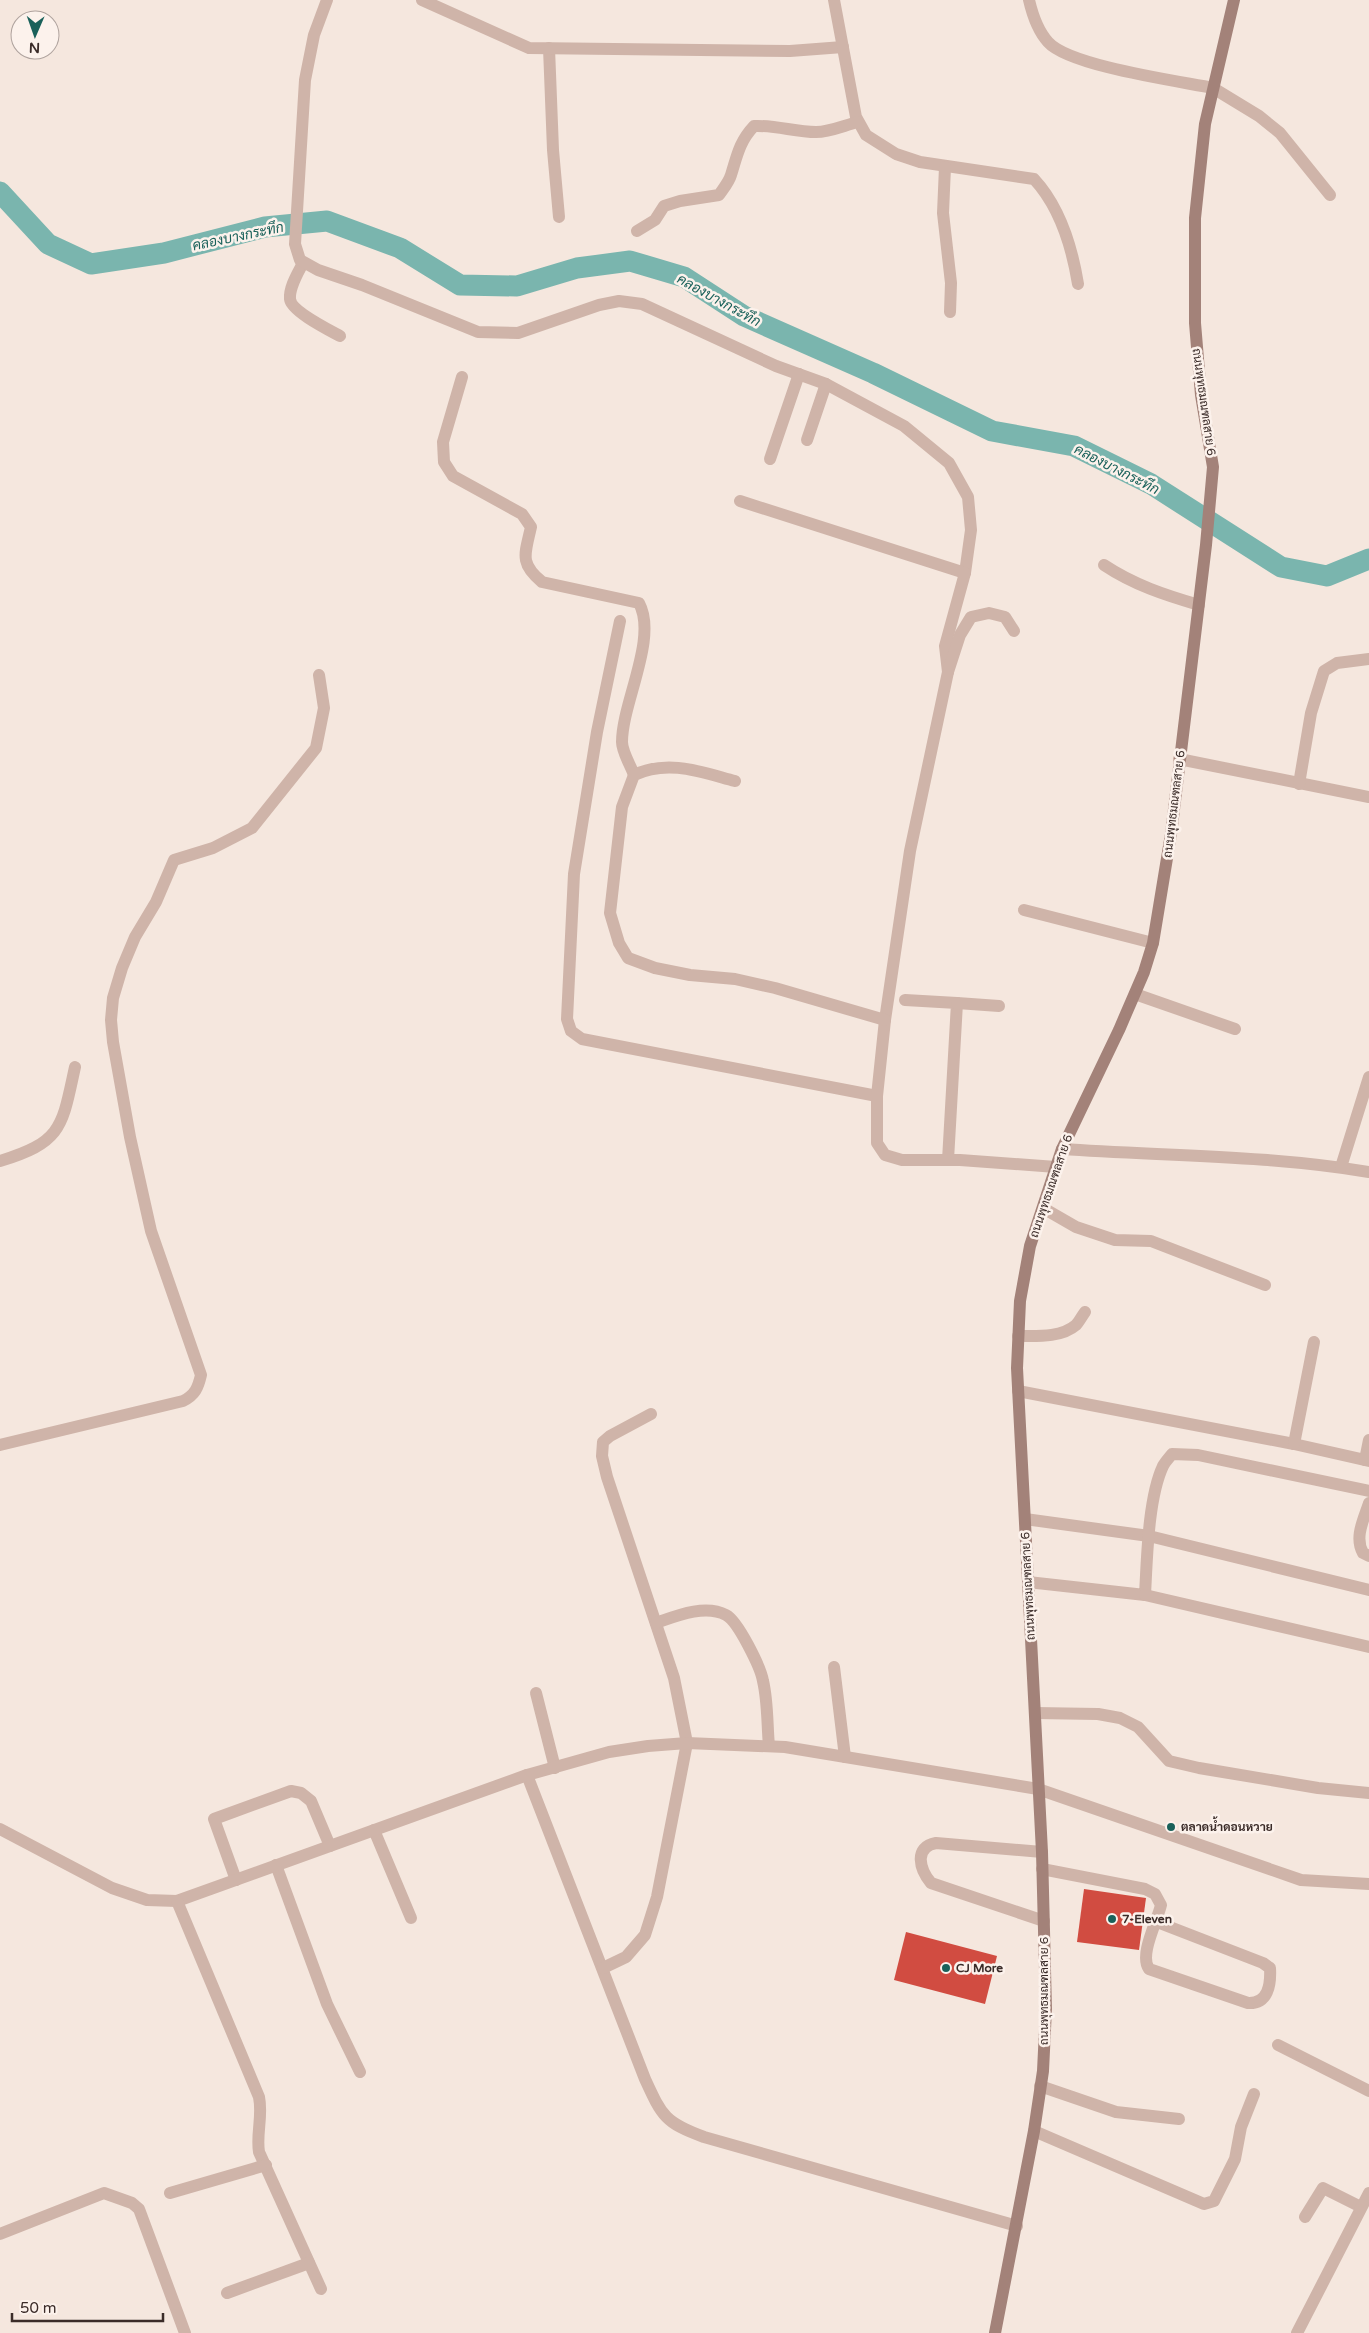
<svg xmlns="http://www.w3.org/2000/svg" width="1369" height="2333" viewBox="0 0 1369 2333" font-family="'Varela Round',Sarabun,sans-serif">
<rect width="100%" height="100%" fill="#f5e7de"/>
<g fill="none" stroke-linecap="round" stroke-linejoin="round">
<polyline stroke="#7ab5ae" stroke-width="21" points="0,192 48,244 91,264 164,253 265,227 327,221 400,248 460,285 517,286 577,268 630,261 684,277 744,316 873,373 992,431 1074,446 1151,484 1281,567 1327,576 1369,559"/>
</g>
<g fill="#d14c41">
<polygon points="1084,1889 1146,1898 1139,1950 1077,1942"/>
<polygon points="906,1932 997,1956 985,2004 894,1980"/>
</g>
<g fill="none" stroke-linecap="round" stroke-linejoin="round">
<g stroke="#cfb4a9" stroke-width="12">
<polyline points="549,48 553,150 559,217"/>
<polyline points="1213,88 1259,116 1280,133 1330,195"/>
<path d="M303 263C298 273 289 287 290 299 291 311 329 330 340 336"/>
<path d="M1104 565C1134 585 1165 595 1199 605"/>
<polyline points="1024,910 1153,943"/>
<polyline points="905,1000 957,1003 948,1160"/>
<polyline points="957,1003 999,1006"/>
<path d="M0 1161C63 1142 62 1126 75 1067"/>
<path d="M1018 1336C1036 1336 1061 1338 1076 1325 1079 1322 1082 1316 1085 1312"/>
<path d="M1369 1503C1364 1519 1354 1537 1363 1553L1369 1556"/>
<polyline points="1025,1519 1149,1536 1369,1590"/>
<path d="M1028 1582 1145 1595C1147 1559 1148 1498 1163 1466 1165 1462 1169 1458 1172 1454L1198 1455 1369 1491"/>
<polyline points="1145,1595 1369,1647"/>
<polyline points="1035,1713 1098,1714 1120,1718 1138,1727 1169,1761 1199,1768 1318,1788 1369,1793"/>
<path d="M527 1775 645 2079C662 2116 665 2123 704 2137L1017 2226"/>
<polyline points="374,1830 411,1918"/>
<path d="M1042 1852 936 1843C913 1847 920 1870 931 1883L1044 1921"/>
<polyline points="276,1865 327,2004 360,2072"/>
<path d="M1042 1869 1145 1889 1155 1894 1161 1905C1157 1922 1139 1955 1149 1969L1248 2003C1268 2004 1271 1985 1270 1968L1263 1963 1157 1922"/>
<polyline points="236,1880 214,1819 291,1791 301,1793 311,1801 330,1846"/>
<polyline points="603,1968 626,1957 645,1935 657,1897 687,1743"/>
<polyline points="1278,2045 1369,2091"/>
<polyline points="1040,2086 1116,2112 1179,2119"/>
<polyline points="1305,2217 1323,2188 1361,2207"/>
<polyline points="0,2234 104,2193 132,2203 139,2209 185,2333"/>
<polyline points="1297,2333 1369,2193"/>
</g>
<g stroke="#cfb4a9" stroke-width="12">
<polyline points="327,0 314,35 305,80 295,244 300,260 318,270 362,285 478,332 518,333 599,305 619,301 642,304 776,366 826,384 904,426 949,463 968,497 971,530 965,573 945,646 948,672"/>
<polyline points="422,0 529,48 790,51 843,47"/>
<path d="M834 0 856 117 866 135 896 154 920 162 1034 179C1060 207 1072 247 1078 284"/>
<path d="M1029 0C1032 13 1038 31 1048 42 1069 66 1178 81 1213 88"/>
<polyline points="945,167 943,213 951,283 950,312"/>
<path d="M637 231 655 220 664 206 680 201 719 195C723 189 729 182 731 175 737 156 739 142 754 126 776 125 795 132 816 132 830 132 845 125 858 122"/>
<path d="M462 377 443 442 444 462 453 476 522 514 531 527C525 554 519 563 542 582L639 603C658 638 622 703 622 742 622 752 631 766 634 775"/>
<polyline points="807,440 826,384"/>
<polyline points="770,459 799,374"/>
<polyline points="740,501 965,573"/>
<polyline points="620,621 597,732 574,874 567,1019 571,1031 582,1039 877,1096"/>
<polyline points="1014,631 1005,617 989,613 971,617 960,635 948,672 910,851 885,1020 877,1096 877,1143 885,1155 902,1160 960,1160 1056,1167"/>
<polyline points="1179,759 1369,797"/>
<path d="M735 781C701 772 668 759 634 775L622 807 610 913 619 943 628 958 655 968 690 975 735 979 775 988 885 1020"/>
<polyline points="1299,784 1311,713 1324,671 1337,663 1369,659"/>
<polyline points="1135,994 1235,1029"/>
<path d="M1062 1149C1164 1156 1268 1155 1369 1172"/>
<polyline points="1341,1167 1369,1077"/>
<polyline points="1043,1208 1076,1227 1115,1240 1151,1241 1265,1285"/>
<polyline points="1018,1391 1294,1444 1369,1461"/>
<polyline points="651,1414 610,1436 603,1442 602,1456 607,1477 674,1678 687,1743"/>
<polyline points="1294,1444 1314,1342"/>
<path d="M0 1445 183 1401C195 1395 198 1388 201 1375L151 1231 130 1137 113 1042 111 1020 113 998 122 968 135 937 156 902 174 860 213 848 252 828 316 748 324 708 319 675"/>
<polyline points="1365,1460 1369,1440"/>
<path d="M656 1623C676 1616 705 1604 726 1615 738 1621 761 1668 763 1681 768 1702 767 1725 769 1746"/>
<polyline points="834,1667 845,1757"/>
<polyline points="536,1693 555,1768"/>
<polyline points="0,1829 112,1888 147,1900 177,1901 527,1775 609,1752 648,1746 687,1743 785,1747 1038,1789 1301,1880 1369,1884"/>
<path d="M177 1901 259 2097C263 2116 256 2134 259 2152L321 2289"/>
<polyline points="1034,2131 1204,2204 1214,2201 1235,2159 1241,2127 1254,2094"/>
<polyline points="170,2193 266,2165"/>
<polyline points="227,2293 309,2263"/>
</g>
<polyline stroke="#a38279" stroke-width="12" points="995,2333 1034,2131 1043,2071 1046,2009 1042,1852 1017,1368 1020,1301 1030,1246 1062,1149 1119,1030 1144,972 1153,943 1171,834 1206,545 1213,467 1201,395 1195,323 1195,218 1205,124 1234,0"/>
</g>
<g fill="#1a615a" stroke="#fcf2ec" stroke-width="2">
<circle cx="1171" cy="1827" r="5"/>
<circle cx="1112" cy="1919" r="5"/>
<circle cx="946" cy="1968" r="5"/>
</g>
<g text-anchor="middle" stroke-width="5" stroke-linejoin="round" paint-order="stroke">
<g font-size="12" fill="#3b2c29" stroke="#fcf2ec">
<text transform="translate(1204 402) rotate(82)" y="4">ถนนพุทธมณฑลสาย 6</text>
<text transform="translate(1174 804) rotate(-83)" y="4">ถนนพุทธมณฑลสาย 6</text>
<text transform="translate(1051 1186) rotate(-71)" y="4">ถนนพุทธมณฑลสาย 6</text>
<text transform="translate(1028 1586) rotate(-93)" y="4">ถนนพุทธมณฑลสาย 6</text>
<text transform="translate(1044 1991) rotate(-90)" y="4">ถนนพุทธมณฑลสาย 6</text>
</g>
<g font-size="12" font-weight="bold" fill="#3b2c29" stroke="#fcf2ec" text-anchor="start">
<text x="1181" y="1831">ตลาดน้ำดอนหวาย</text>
<text x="1122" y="1923">7-Eleven</text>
<text x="956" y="1972">CJ More</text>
</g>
<g font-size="14" font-style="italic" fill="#1a615a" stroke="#fcf2ec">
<text transform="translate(238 236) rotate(-12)" y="5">คลองบางกระทึก</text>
<text transform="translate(719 300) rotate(29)" y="5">คลองบางกระทึก</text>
<text transform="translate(1117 469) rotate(27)" y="5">คลองบางกระทึก</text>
</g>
</g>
<g transform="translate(35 35) rotate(182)"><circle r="24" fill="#fcf2ec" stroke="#afa39e"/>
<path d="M0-4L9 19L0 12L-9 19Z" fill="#1a615a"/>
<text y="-8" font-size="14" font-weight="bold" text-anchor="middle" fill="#3b2c29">N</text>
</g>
<path d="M12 2313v8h151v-8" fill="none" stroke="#3b2c29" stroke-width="2.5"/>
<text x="20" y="2313" font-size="15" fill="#3b2c29" stroke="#fcf2ec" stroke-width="4" paint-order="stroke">50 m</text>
</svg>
